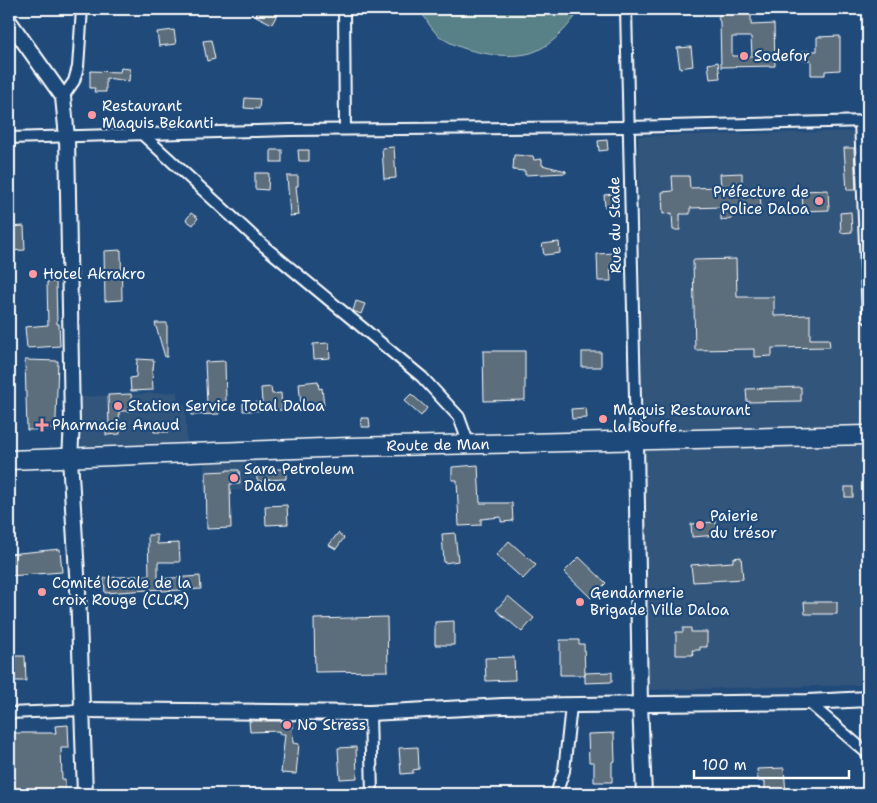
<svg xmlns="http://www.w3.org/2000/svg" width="877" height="803" viewBox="0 0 877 803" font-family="'Shantell Sans',sans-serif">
<rect width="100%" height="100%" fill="#1f4a7a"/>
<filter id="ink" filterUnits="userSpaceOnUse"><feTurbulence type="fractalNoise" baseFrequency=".02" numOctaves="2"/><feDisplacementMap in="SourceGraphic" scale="10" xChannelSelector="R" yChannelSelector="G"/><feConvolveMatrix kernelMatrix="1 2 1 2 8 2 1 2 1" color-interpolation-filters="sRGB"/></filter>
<g filter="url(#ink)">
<g fill="#31547b">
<polygon points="868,131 868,685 647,690 638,136"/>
<polygon points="177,392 178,405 185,405 187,442 81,447 78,397"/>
<polygon points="255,462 255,490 204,491 204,463"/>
</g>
<path fill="#588087" stroke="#acc0c3" d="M422 9H581C568 26 556 42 536 51 512 62 453 52 435 32 430 27 426 19 422 13Z"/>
<g fill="#5b6d7c" stroke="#fff" fill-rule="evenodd">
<polygon points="260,9 280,9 272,24 256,16"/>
<path d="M722 10H746L751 15V25L774 24 775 66 721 67 720 22 718 18ZM732 37H751L752 56H732Z"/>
<polygon points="174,30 176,44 159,46 157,32"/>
<polygon points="840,36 840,70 825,71 825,75 811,75 811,60 802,60 802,51 817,51 817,37"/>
<polygon points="211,40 215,59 207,61 203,41"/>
<polygon points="691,47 693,66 680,68 677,48"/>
<polygon points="718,62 720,78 710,79 708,64"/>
<polygon points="121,68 130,69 129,81 106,78 106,92 94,92 95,88 90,88 90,71 120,72"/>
<polygon points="245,98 260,99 259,109 244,108"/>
<polygon points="607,140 608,150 599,151 598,141"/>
<polygon points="394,147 396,178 384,179 382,148"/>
<polygon points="844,148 854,148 856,190 847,190"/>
<rect x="271" y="150" width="11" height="12"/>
<polygon points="298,150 309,150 309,161 299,161"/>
<polygon points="514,155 533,156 534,160 542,159 542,165 566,171 566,173 525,175 525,171 513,170"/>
<polygon points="255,173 269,173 268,190 255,189"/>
<polygon points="742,173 742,193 760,192 761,210 744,211 744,214 732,215 732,219 721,220 721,207 690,208 690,214 680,214 680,230 673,230 672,213 663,214 662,192 673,191 672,176 689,176 690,188 721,187 720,174"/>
<polygon points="287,176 298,176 298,186 296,186 299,215 290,216"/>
<polygon points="828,190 829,210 803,211 802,191"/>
<polygon points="613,194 614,207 605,207 604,195"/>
<polygon points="851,212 852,232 841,233 840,213"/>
<polygon points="191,213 198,218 193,225 186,220"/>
<polygon points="24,226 25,250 9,251 9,227"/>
<polygon points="559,242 560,253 544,255 542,244"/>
<polygon points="121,250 122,300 105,301 104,251"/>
<polygon points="614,253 614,263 610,264 611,281 598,281 597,254"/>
<polygon points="736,259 737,297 774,297 774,316 810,315 810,339 829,339 830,347 772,348 772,356 754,357 754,349 695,350 693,260"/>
<polygon points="47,282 56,282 57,324 59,324 60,346 27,348 25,327 48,325"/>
<polygon points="356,301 365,304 361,314 353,311"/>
<polygon points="155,323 167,323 167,357 165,357"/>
<polygon points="329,343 330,358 314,359 313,344"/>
<polygon points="483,351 525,351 525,400 484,401"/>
<rect x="582" y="352" width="19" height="15"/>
<polygon points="137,359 154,360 153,370 152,370 153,390 131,391 130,378 136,377"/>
<polygon points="25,360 58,361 56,418 58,429 27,430"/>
<polygon points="225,361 226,402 218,402 219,414 191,415 190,405 207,404 205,362"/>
<polygon points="318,381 319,389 322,388 324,405 301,407 299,383"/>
<polygon points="271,387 272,394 281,393 282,410 243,411 243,403 262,402 261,388"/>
<polygon points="801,387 801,401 747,402 746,389"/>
<polygon points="131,394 132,411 119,411 120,434 106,435 106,425 109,425 108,395"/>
<polygon points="411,394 427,408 421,416 404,401"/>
<polygon points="586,408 587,418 572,419 571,409"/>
<polygon points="361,418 369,418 370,427 362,427"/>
<polygon points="167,422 168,432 154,432 153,423"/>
<polygon points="478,465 480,503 512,503 513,521 501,522 501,517 481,519 481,525 459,526 457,480 452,480 452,467"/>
<polygon points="256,469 286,469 286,479 264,480 264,482 257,480"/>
<polygon points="227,470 239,470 240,484 230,484 231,528 207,529 206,472 227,471"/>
<rect x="845" y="487" width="8" height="10"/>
<polygon points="287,505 288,524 266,525 265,506"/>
<polygon points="716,522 717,535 692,537 691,524"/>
<polygon points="338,533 344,538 336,549 329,545"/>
<polygon points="455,533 458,561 444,563 442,534"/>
<polygon points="148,535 157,535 157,544 179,543 180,562 158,562 158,579 200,576 201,589 162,591 162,589 105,593 104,578 149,575"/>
<polygon points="509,541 536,565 523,579 496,555"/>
<polygon points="60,549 62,572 9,576 9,554"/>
<polygon points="579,557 606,583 591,598 564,572"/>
<polygon points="741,557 743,579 693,582 691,565 733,562 733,558"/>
<polygon points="508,596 534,618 522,632 496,610"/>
<polygon points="804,602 837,602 837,614 805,614"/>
<polygon points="387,617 388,671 315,672 314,619"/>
<polygon points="454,621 454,645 435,645 435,622"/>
<polygon points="683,628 691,628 691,632 707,632 707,647 700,647 700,650 692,650 693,655 676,655 676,632 683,632"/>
<polygon points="560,640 579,640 579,644 584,644 585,675 560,675"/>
<polygon points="11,656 25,656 26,681 12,681"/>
<polygon points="514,657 515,680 486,681 485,658"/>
<polygon points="612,672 612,682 585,683 585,673"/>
<polygon points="249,721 292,721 293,743 299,744 296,774 281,773 285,734 279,734 279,731 250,732"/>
<polygon points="68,725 69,748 61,748 62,779 65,779 65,794 52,794 52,793 9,794 9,733 56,733 55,726"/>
<polygon points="614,733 615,761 612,762 612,782 594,782 594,762 589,762 588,734"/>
<polygon points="356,747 357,778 340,779 338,748"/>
<polygon points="418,747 419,769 413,770 413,773 401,774 399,748"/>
<polygon points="784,768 786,794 765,794 765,781 758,781 757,769"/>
</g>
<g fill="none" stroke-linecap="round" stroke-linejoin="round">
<g stroke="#fff" stroke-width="14">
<g id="street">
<polyline points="344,9 345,129"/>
<polyline points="626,9 636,440"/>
<polyline points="63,97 74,81 78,67 82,9"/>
<polyline points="860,121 868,318"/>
<polyline points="142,134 265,247 422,377 459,417 469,445"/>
<polyline points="9,138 290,130 627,127 868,121"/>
<polyline points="808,702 868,754"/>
<polyline points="9,713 83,710"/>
<polyline points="370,713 372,794"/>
<polyline points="556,794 564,771 571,706"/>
</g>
</g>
<g stroke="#fff" stroke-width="18">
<g id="secondary">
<polyline points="9,21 63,97 67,137 72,423 70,458 78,590 85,794"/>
<polyline points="636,440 640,705 644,794"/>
<polyline points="83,710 370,713 503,706 808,702 868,699"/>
</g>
</g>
<g stroke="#fff" stroke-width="21">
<polyline id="highway" points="9,460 349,447 868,435"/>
</g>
<use href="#street" stroke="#1f4a7a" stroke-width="10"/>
<use href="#secondary" stroke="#1f4a7a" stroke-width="14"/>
<use href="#highway" stroke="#1f4a7a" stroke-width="18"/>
</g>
</g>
<g fill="#ff9aa2" stroke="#1f4a7a" stroke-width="2">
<circle cx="744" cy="56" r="5"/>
<circle cx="92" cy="115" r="5"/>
<circle cx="819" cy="201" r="5"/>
<circle cx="33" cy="274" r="5"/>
<circle cx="118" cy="406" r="5"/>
<circle cx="603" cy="419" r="5"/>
<path d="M39.5 417.5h5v5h5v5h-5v5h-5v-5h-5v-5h5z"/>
<circle cx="234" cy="478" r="5"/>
<circle cx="700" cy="525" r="5"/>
<circle cx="42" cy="592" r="5"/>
<circle cx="580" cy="602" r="5"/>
<circle cx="287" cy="725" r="5"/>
</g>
<g text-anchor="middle" stroke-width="4.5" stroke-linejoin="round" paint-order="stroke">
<g font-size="15" fill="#fff" stroke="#1f4a7a" text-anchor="start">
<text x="754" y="61">Sodefor</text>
<text x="102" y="111">Restaurant<tspan x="102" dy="17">Maquis Bekanti</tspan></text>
<text x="809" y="197" text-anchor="end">Préfecture de<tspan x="809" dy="17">Police Daloa</tspan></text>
<text x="43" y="279">Hotel Akrakro</text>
<text x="128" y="411">Station Service Total Daloa</text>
<text x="613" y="415">Maquis Restaurant<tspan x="613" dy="17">la Bouffe</tspan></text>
<text x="52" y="430">Pharmacie Anaud</text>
<text x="244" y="474">Sara Petroleum<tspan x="244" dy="17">Daloa</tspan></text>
<text x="710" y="521">Paierie<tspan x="710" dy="17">du trésor</tspan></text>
<text x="52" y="588">Comité locale de la<tspan x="52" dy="17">croix Rouge (CLCR)</tspan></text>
<text x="590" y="598">Gendarmerie<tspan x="590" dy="17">Brigade Ville Daloa</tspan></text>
<text x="297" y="730">No Stress</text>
</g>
<g font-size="15" fill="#fff" stroke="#1f4a7a">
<text transform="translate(615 225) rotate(-91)" y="5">Rue du Stade</text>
<text transform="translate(438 445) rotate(-1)" y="5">Route de Man</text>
</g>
</g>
<rect width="877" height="803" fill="none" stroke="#1f4a7a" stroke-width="30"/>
<rect x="15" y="15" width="847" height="773" fill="none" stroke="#fff" stroke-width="2" filter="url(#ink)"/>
<path d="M694 770v8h155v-8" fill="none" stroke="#ffffff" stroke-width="2.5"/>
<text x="702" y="770" font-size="15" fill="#ffffff" stroke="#1f4a7a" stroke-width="4" paint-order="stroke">100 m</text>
</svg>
